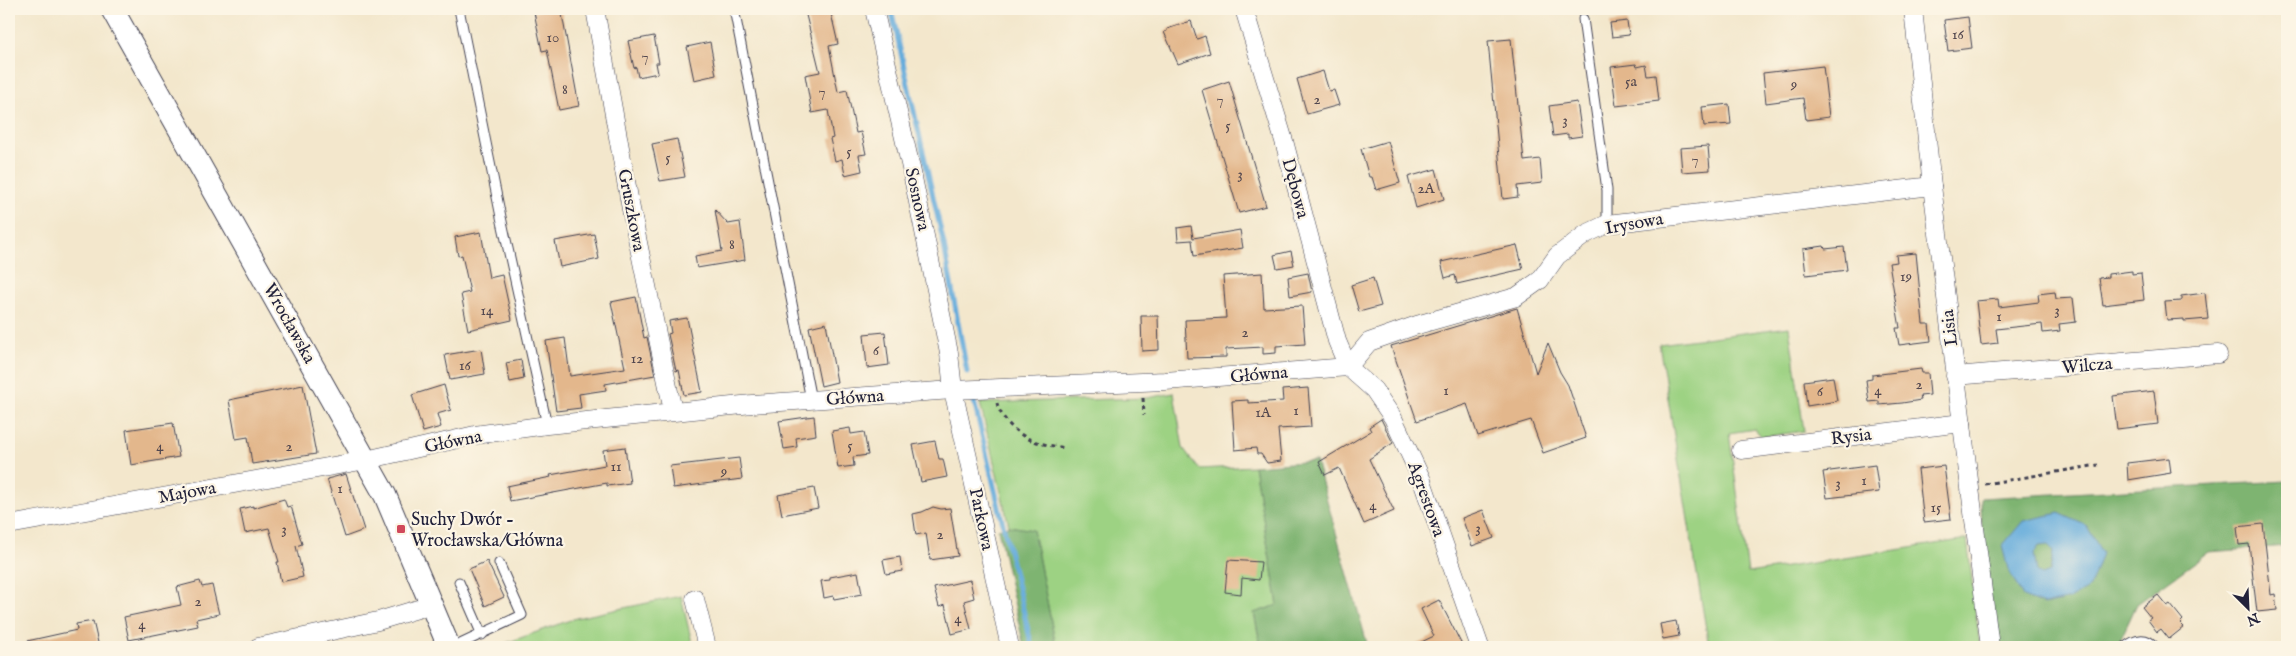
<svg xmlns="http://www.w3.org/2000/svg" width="2296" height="656" viewBox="0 0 2296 656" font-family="'IM FELL English',serif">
<rect width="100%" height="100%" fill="#fcf5e5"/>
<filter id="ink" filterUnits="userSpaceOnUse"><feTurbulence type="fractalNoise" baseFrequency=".02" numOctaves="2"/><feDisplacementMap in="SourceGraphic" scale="10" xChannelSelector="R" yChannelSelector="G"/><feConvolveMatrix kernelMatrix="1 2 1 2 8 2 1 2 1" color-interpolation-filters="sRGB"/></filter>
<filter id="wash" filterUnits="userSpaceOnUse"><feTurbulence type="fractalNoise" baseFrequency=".0096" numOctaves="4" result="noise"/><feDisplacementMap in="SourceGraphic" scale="20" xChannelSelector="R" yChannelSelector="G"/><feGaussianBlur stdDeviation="1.12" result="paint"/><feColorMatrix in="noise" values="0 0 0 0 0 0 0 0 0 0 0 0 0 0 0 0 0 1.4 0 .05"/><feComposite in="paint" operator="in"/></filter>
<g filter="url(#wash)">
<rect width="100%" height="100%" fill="#f3e7cc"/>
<g fill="#9dd283" stroke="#607a5f">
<polygon points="1789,327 1804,431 1762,437 1755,429 1729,433 1748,573 1967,539 1980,647 1709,647 1659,344"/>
<polygon points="1174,393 1183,448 1199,469 1254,466 1278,605 1254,613 1261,647 1056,647 1033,530 1009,526 980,403 1147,398"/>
<polygon points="681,596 693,647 495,647 576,618"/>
</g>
<g fill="#7eb471" stroke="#506b56">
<polygon points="1316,461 1368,647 1261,647 1254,613 1278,605 1254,466"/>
<polygon points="2287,481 2287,546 2209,552 2137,604 2117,647 1996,647 1982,536 1981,498"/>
<polygon points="1009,526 1033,530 1056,647 1024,647 998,529"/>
</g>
<path fill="#65acdc" stroke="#44678c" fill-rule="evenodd" d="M2059 513 2087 526 2102 553 2090 587 2070 599 2044 605 2023 597 2008 569 2002 546 2023 521ZM2048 545 2053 552 2050 572 2042 575 2037 572 2034 553 2039 546Z"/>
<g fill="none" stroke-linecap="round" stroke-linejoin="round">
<g stroke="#65acdc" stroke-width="5">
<polyline points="891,9 944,245 967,372"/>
<polyline points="973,397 1032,647"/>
</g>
</g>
<g id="blocks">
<g fill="#e3b78c">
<polygon points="549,9 561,9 579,106 559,110 547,50 542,51 534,12"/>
<polygon points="813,9 830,9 838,44 829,46 838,92 847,90 856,133 861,132 866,154 859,155 862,171 845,175 842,159 835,161 830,139 833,138 828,110 812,113 805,75 820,72 805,11"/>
<polygon points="1968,17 1972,48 1948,51 1944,20"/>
<polygon points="1191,21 1197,39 1205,36 1210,53 1178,64 1164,32 1167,31 1167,29"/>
<polygon points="1627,21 1629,35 1612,37 1610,23"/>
<polygon points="654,36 659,63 656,63 658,73 638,77 636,67 634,68 628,41"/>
<polygon points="1511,39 1524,161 1540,159 1542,183 1517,186 1518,197 1503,199 1488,41"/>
<polygon points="710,42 716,75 694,80 687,47"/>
<polygon points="1636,64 1637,67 1646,65 1648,76 1656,75 1659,101 1616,106 1611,67"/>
<polygon points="1823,66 1829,117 1806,120 1803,98 1766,103 1763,73"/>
<polygon points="1323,71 1329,91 1334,90 1339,105 1307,114 1297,79"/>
<polygon points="1229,81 1266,206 1239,213 1202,90"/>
<polygon points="1577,102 1582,136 1568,138 1568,134 1553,136 1549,106"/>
<polygon points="1729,104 1731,124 1704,126 1702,107"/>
<polygon points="677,139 685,177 660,181 652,144"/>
<polygon points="1388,141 1400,183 1376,190 1372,177 1369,177 1361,149"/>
<polygon points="1708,146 1710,170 1682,172 1680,148"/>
<polygon points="1436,169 1444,199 1416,208 1408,177"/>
<polygon points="715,210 728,224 740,222 745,260 697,268 695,256 722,251"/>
<polygon points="1191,226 1193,238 1240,230 1243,248 1194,256 1192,240 1178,241 1177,228"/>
<polygon points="481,232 489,278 502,275 512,320 468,330 461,294 470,292 462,255 458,256 455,237"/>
<polygon points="594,234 599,259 560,267 555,241"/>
<polygon points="1517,245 1523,269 1457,284 1455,275 1445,278 1441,262"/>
<polygon points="1824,246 1825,249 1844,247 1847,270 1806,275 1803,249"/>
<polygon points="1291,251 1294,265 1277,268 1274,255"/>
<polygon points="1916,253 1923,324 1929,324 1931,341 1899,345 1896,328 1900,328 1889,263 1897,262 1896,255"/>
<polygon points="2132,271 2132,274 2141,273 2144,300 2103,305 2099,278 2108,277 2108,274"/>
<polygon points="1262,273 1264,308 1302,306 1305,344 1276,346 1276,353 1263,354 1263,347 1226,349 1226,357 1187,358 1185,320 1226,318 1223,276"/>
<polygon points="1308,273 1312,292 1290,296 1288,277"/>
<polygon points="1373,278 1381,306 1359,312 1351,285"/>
<polygon points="2055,292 2056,299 2073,298 2076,322 2059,324 2060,331 2043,333 2042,324 1996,329 1998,343 1981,345 1976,301 1998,299 1999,307 2039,302 2038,294"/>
<polygon points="2205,293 2208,319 2184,321 2184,319 2167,320 2165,302 2181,301 2181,296"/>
<polygon points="636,297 644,338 647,337 655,375 605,384 606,390 579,394 581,408 556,411 546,341 565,338 570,376 625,368 611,302"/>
<polygon points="1517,308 1536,373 1548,343 1560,372 1568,385 1586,438 1543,453 1531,420 1478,436 1467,404 1417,421 1391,346"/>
<polygon points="1141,316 1158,316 1159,350 1142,351"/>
<polygon points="687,318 702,392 684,395 679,370 676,371 668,334 671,333 669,321"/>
<polygon points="826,323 837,382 821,386 809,327"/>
<polygon points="885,332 889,365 867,368 864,334"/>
<polygon points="481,349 485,374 450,380 445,355"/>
<polygon points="521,360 524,379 510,382 506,363"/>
<polygon points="1921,369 1922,373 1928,373 1930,395 1920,396 1921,400 1902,403 1879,405 1879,401 1869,402 1866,380 1872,379 1872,375"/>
<polygon points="1833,377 1837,401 1807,406 1804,381"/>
<polygon points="303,385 316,454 252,464 248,437 236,439 229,400"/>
<polygon points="444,385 451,410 437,414 441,427 423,432 412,395"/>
<polygon points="1308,388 1311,427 1278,429 1281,461 1267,463 1261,454 1257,454 1256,448 1235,450 1232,401 1248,400 1248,403 1283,401 1282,390"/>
<polygon points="2154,391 2158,424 2117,429 2113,396"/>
<polygon points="814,416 816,435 796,438 797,447 784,449 779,421"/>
<polygon points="1381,419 1393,443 1369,459 1394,511 1364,524 1339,468 1325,475 1319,462 1371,431 1369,427"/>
<polygon points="173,423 179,457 131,465 126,430"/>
<polygon points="850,428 851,434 864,432 868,455 853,457 854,466 838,468 832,431"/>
<polygon points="935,441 939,459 943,459 947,477 921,482 913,445"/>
<polygon points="625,447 630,483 607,486 607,483 510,501 507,486 551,477 550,475 605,465 603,450"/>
<polygon points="739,458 742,479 673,488 670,466"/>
<polygon points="2169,458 2171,473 2128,480 2127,463"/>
<polygon points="1875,465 1879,492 1827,498 1823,472"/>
<polygon points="1944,466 1951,519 1924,522 1918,469"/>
<polygon points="346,474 364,530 345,537 327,479"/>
<polygon points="814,488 818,508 782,515 778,495"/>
<polygon points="284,499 287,507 291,506 302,544 296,546 303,577 281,582 277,562 279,562 269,528 245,533 240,509 253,506 253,508"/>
<polygon points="933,507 941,509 950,508 958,556 930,560 926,533 916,535 913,514 922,512"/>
<polygon points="1483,510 1494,538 1472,546 1462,518"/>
<polygon points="2263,524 2271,595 2275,594 2277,610 2257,612 2249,544 2239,545 2237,527"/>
<polygon points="900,557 902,571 886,574 883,560"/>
<polygon points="1228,560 1261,562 1259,580 1242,578 1241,594 1225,592"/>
<polygon points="487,561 504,597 485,606 469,569"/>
<polygon points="858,572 862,594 834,599 833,596 824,598 821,581 830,580 830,577"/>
<polygon points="970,580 974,598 964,601 971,629 952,634 945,605 939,607 934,588"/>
<polygon points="200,581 202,587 212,585 219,614 196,619 198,626 129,640 124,617 181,605 177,587"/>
<polygon points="2158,595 2167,606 2170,604 2183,620 2180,623 2184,627 2169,639 2161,629 2157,632 2148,620 2151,618 2142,607"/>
<polygon points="1439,600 1463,647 1411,647 1434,636 1421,609"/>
<polygon points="93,621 99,647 28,647 27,641 77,630 76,624"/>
<polygon points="1676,621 1679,636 1663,639 1660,624"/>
</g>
</g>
</g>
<g filter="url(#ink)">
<use href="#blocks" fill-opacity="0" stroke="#414051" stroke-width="1"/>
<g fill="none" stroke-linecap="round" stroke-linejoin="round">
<g stroke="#414051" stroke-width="11">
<g id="service">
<polyline points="459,9 501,217 547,425"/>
<polyline points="734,9 811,400"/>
<polyline points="1583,19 1607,190 1607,224"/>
<polyline points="459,582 482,635"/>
<polyline points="454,647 522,615 499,563"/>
<path d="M2125 647C2135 639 2146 636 2155 647"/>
</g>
</g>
<g stroke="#414051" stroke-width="19">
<g id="minor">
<polyline points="595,9 631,209 673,411"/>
<polyline points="874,9 911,168 949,353 953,390 1010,647"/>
<polyline points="1244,9 1284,141 1337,341 1348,367 1374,390 1393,418 1421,478 1480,647"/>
<polyline points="1913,9 1932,186 1990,647"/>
<polyline points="1348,367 1369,342 1417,325 1516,297 1540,280 1557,256 1586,234 1607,224 1932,186"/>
<polyline points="1955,376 2218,354"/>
<polyline points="1741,450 1962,423"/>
<polyline points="9,525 366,460 475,435 547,425 752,404 953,390 1165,381 1348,367"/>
<polyline points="695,599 707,647"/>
<polyline points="258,647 378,621 431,605"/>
</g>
</g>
<g stroke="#414051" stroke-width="24">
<polyline id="tertiary" points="112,9 385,495 449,647"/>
</g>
<g stroke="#414051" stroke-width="3" stroke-dasharray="4 4" stroke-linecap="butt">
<polyline points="1143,398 1144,415"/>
<path d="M997 403C1001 420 1019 436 1034 441 1044 445 1055 446 1065 448"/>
<polyline points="1985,484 2098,465"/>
</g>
<use href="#service" stroke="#fff" stroke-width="9"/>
<use href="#minor" stroke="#fff" stroke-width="18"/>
<use href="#tertiary" stroke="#fff" stroke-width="22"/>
</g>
</g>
<rect fill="#d1495b" stroke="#fcf5e5" stroke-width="2" x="396" y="524" width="10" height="10" rx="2.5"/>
<g text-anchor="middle" stroke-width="4.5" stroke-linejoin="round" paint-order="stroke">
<g font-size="15" fill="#52474f">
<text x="1958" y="39">16</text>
<text x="553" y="42">10</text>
<text x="645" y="61">7</text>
<text x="1631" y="86">5a</text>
<text x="1794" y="89">9</text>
<text x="565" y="94">8</text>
<text x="822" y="96">7</text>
<text x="1220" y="104">7</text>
<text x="1317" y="104">2</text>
<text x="1565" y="125">3</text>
<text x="1228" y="130">5</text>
<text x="849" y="156">5</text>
<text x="668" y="162">5</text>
<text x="1695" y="164">7</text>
<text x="1240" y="179">3</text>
<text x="1426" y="193">2A</text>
<text x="732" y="249">8</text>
<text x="1906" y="281">19</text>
<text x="487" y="315">14</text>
<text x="2057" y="315">3</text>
<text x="1999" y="321">1</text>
<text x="1245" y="337">2</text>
<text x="876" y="355">6</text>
<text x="637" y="363">12</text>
<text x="465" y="370">16</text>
<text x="1919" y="389">2</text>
<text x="1446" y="395">1</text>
<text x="1878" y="395">4</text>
<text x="1820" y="396">6</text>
<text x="1296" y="415">1</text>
<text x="1263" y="417">1A</text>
<text x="850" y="450">5</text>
<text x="160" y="451">4</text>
<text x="289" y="451">2</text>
<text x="616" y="471">11</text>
<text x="724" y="476">9</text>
<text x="1864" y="485">1</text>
<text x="1838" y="488">3</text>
<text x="340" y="493">1</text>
<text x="1373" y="510">4</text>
<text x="1936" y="512">15</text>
<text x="1478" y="533">3</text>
<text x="284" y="534">3</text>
<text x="940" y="539">2</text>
<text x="198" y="606">2</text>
<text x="958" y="623">4</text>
<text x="142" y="629">4</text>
</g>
<g font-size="18" fill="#22223b" stroke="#fcf5e5">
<text transform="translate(1296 188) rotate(75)" y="6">Dębowa</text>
<text transform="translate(918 199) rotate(78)" y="6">Sosnowa</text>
<text transform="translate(632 210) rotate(79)" y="6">Gruszkowa</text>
<text transform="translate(1634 223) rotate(-10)" y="6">Irysowa</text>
<text transform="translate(290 323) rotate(61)" y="6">Wrocławska</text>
<text transform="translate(1949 328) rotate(-97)" y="6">Lisia</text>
<text transform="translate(2087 365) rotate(-5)" y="6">Wilcza</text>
<text transform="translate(1259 374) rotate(-5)" y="6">Główna</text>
<text transform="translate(855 397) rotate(-4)" y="6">Główna</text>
<text transform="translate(1851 436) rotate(-7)" y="6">Rysia</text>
<text transform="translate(453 441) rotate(-11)" y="6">Główna</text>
<text transform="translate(187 492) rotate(-10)" y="6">Majowa</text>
<text transform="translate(1427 499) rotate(70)" y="6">Agrestowa</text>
<text transform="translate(982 519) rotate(78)" y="6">Parkowa</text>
</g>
<g font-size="18" fill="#22223b" stroke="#fcf5e5" text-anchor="start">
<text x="411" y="525">Suchy Dwór -<tspan x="411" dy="21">Wrocławska/Główna</tspan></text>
</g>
</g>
<rect width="2296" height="656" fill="none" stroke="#fcf5e5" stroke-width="30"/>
<g transform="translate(2248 608) rotate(156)" stroke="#fcf5e5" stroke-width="4" paint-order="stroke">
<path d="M0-4L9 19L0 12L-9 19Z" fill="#22223b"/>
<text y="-8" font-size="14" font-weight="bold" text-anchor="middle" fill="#22223b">N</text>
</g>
</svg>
